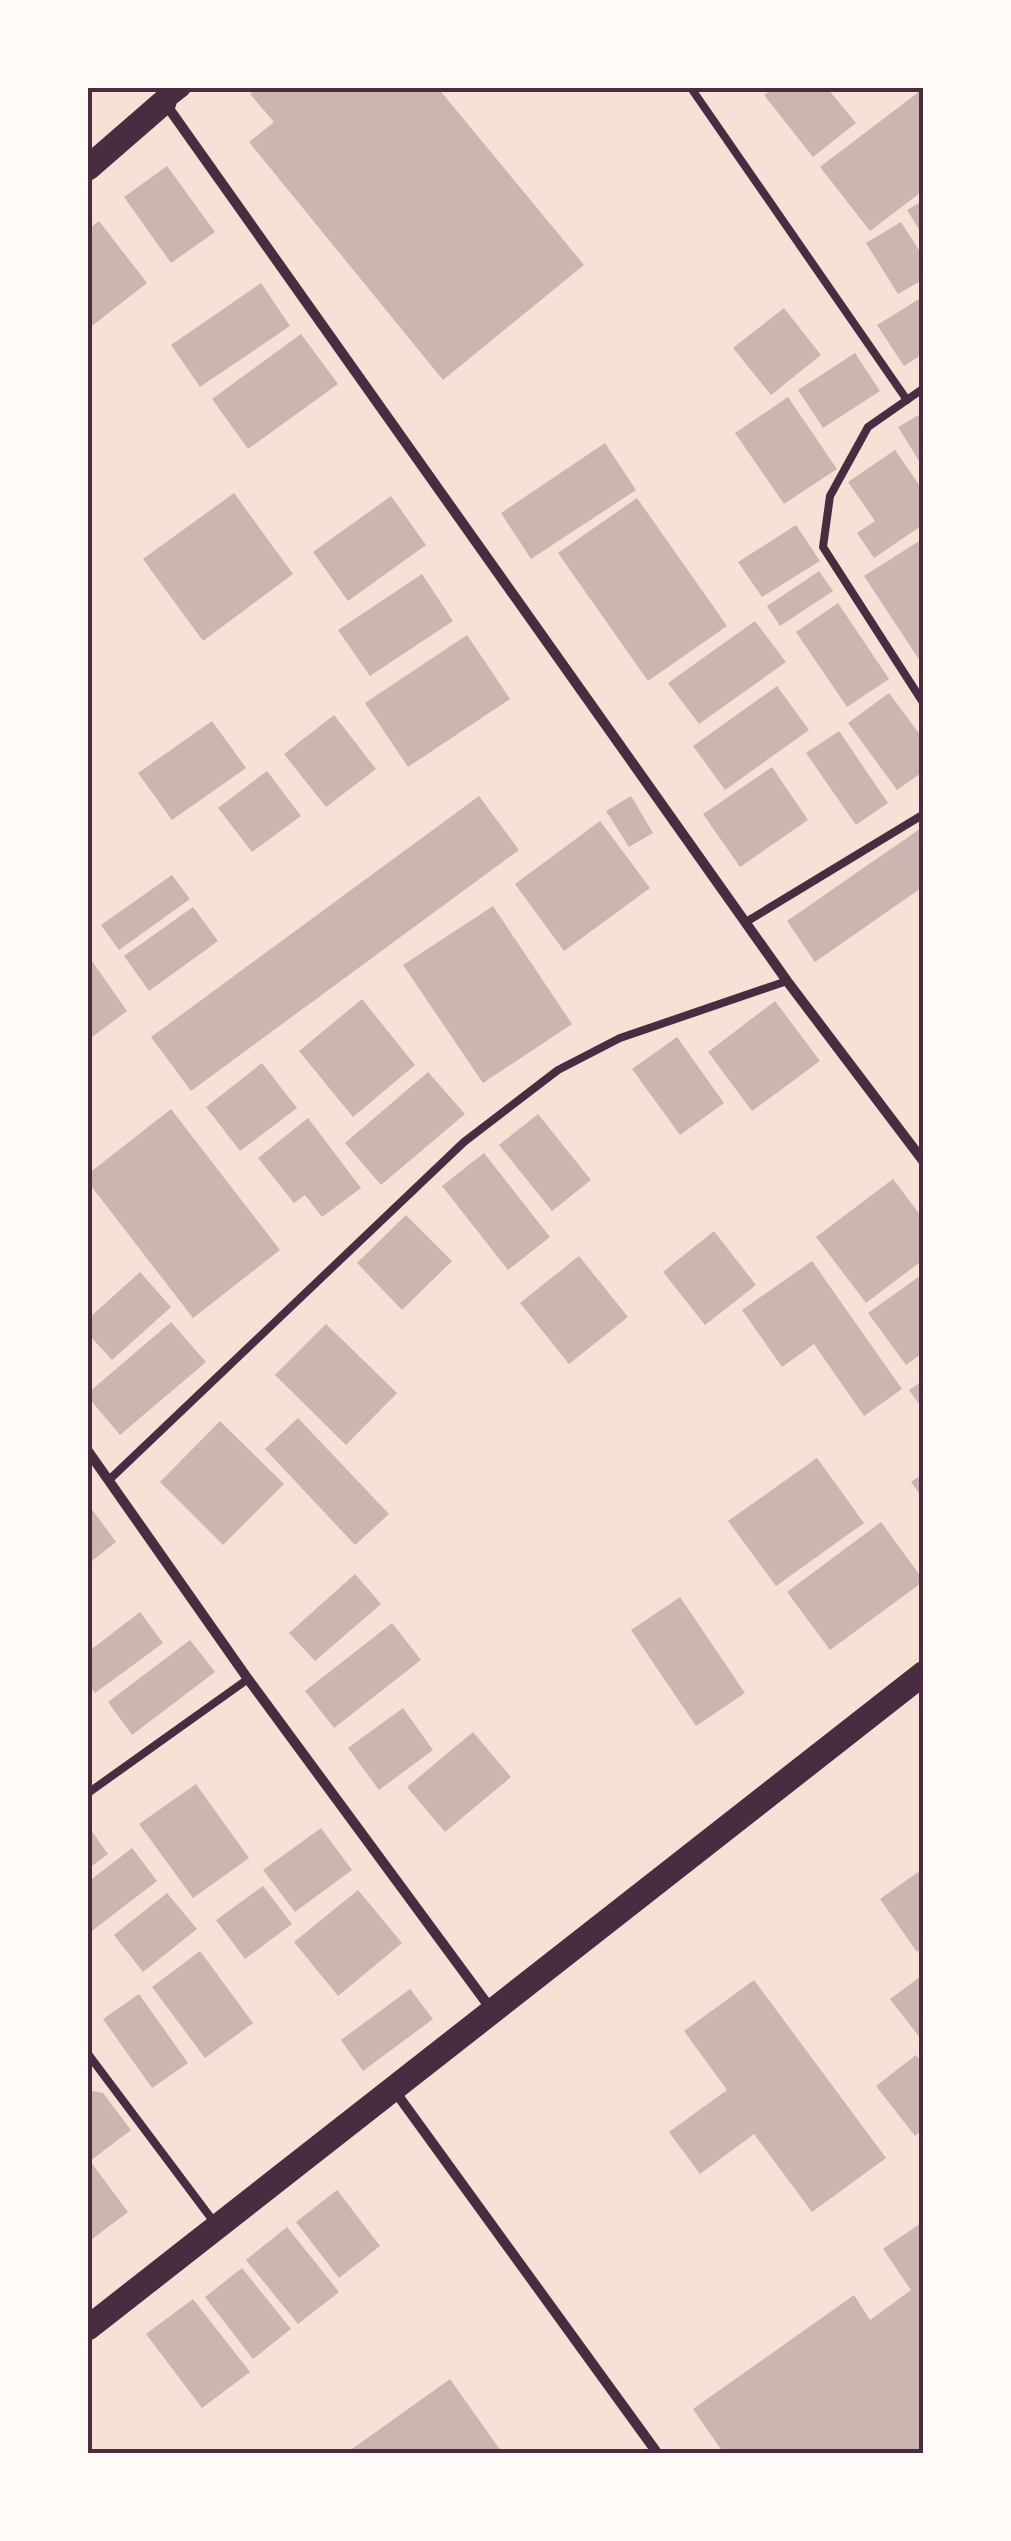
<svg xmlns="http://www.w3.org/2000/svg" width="1011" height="2541" viewBox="0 0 1011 2541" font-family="'Nunito Sans',sans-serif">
<rect width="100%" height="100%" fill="#f7e1d7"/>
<g fill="#ccb4b1">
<polygon points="258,88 438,88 584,265 443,380 249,142 274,122 250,94"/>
<polygon points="774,88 827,88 856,123 813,157 764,95"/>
<polygon points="924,88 924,190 870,231 820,167"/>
<polygon points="167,166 215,232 171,263 124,197"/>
<polygon points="924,200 924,237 907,210"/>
<polygon points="99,221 147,283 88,329 88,230"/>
<polygon points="901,222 924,258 924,279 898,294 866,243"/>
<polygon points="261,283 290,326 200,387 171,345"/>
<polygon points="924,296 924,353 904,366 877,325"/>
<polygon points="784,308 821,355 771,395 733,348"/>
<polygon points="301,334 338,384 248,449 212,399"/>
<polygon points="855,353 880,391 823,428 798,390"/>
<polygon points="788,397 837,469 784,504 735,433"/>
<polygon points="924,412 924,469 898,427"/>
<polygon points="605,443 636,490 531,559 501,513"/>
<polygon points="895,450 924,492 924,524 874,558 857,533 875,521 848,482"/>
<polygon points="234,493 293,574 203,641 143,559"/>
<polygon points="391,496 426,545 348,601 313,552"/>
<polygon points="637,498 727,626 648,681 558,553"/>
<polygon points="796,525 820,561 762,597 738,562"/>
<polygon points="924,538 924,667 864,576"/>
<polygon points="819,571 833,591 780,626 767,606"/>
<polygon points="422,574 453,621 370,676 338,630"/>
<polygon points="838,603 889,679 847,707 796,632"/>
<polygon points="755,621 786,662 699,724 668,683"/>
<polygon points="467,635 510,699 408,767 365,703"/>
<polygon points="777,686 809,730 725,790 693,746"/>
<polygon points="889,693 924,740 924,771 897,790 848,723"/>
<polygon points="334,715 376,769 326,807 284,754"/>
<polygon points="212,721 246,768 172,820 138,773"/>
<polygon points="839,731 888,803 856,825 806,753"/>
<polygon points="772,767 808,820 740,867 703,814"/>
<polygon points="267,771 301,816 252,852 218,808"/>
<polygon points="479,796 519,850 191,1091 151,1037"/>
<polygon points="631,796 653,833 629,847 606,811"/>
<polygon points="600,821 650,888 564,951 515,884"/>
<polygon points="924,826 924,886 815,962 787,921"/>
<polygon points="172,875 190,899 119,950 101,925"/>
<polygon points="493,906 572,1024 483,1083 403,965"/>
<polygon points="193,907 218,941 149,991 124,956"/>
<polygon points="92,961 127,1011 88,1040 88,964"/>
<polygon points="362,999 415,1065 353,1117 299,1051"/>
<polygon points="775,1001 820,1061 752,1111 708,1052"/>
<polygon points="677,1037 724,1103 680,1135 632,1069"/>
<polygon points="262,1063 297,1108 240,1151 206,1107"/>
<polygon points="428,1072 465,1114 381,1185 345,1143"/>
<polygon points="171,1109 280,1250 193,1318 88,1182 88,1174"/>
<polygon points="538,1114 591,1180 552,1211 499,1145"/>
<polygon points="308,1118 361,1188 322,1217 305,1195 294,1203 258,1158"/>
<polygon points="484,1153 550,1237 508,1270 442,1186"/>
<polygon points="893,1179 924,1220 924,1259 866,1303 816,1237"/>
<polygon points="406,1215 452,1261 402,1310 357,1263"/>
<polygon points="714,1231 756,1285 705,1325 663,1272"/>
<polygon points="579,1256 628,1317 569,1364 520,1303"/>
<polygon points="812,1261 902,1389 864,1416 814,1344 782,1367 742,1310"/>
<polygon points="140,1272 171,1307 112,1360 88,1334 88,1319"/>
<polygon points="924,1273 924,1352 906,1365 868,1313"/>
<polygon points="171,1322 206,1362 120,1435 88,1397 88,1393"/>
<polygon points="326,1324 397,1393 346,1445 275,1375"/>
<polygon points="924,1380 924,1411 909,1390"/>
<polygon points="298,1418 389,1514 355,1545 265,1449"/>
<polygon points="220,1421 284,1484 223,1545 160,1482"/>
<polygon points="817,1458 864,1523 776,1586 728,1521"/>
<polygon points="924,1473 924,1500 911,1482"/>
<polygon points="88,1504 116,1542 88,1564"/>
<polygon points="881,1522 924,1581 830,1650 787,1592"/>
<polygon points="355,1574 381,1604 315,1661 289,1633"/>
<polygon points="680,1597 745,1693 696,1726 631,1630"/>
<polygon points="140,1612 163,1643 95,1693 88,1683 88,1652"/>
<polygon points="392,1623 421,1660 334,1728 305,1691"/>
<polygon points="190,1640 215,1672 132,1735 108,1702"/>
<polygon points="403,1708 433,1750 379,1790 348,1748"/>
<polygon points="473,1732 511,1777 445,1832 407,1787"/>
<polygon points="196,1784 249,1858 193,1898 139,1824"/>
<polygon points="88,1826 108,1854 88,1869"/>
<polygon points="321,1828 352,1870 295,1912 263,1870"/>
<polygon points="132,1848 157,1881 88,1934 88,1882"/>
<polygon points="918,1872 924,1881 924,1947 917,1952 880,1899"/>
<polygon points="263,1886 292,1924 245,1959 216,1920"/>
<polygon points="358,1890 402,1943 338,1996 294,1942"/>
<polygon points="167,1893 197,1929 143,1972 114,1935"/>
<polygon points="200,1951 253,2023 205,2058 152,1987"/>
<polygon points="924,1974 924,2043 890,1999"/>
<polygon points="754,1980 886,2158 812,2212 754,2134 700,2174 669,2132 727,2090 684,2031"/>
<polygon points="410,1989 433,2019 363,2071 341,2040"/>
<polygon points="139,1994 188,2063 152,2088 103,2019"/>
<polygon points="916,2055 924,2065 924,2129 915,2136 876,2086"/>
<polygon points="88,2090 103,2093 131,2130 90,2161 128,2212 88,2242"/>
<polygon points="337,2190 380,2246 339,2278 296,2222"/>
<polygon points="924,2221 924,2454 724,2454 693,2409 854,2295 870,2320 911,2290 883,2249"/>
<polygon points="287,2227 339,2292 298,2324 246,2260"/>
<polygon points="242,2268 291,2329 253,2359 205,2297"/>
<polygon points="193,2299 250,2372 202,2408 146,2334"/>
<polygon points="450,2379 503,2454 345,2454"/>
</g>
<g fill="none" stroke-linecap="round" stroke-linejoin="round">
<g stroke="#4a2c40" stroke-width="8">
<polyline points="691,88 907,400"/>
<polyline points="924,388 868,427 830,496 823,547 924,704"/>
<polyline points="746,922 924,814"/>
<polyline points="109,1480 464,1142 558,1070 620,1038 787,981"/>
<polyline points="88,1793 248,1679"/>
<polyline points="88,2054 214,2222"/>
</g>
<g stroke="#4a2c40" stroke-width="10">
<polyline points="165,103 787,981 924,1162"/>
<polyline points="88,1451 248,1679 491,2009"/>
<polyline points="394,2090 658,2454"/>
</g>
<polyline stroke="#4a2c40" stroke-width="18" points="164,102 182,88"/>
<g stroke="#4a2c40" stroke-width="25">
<polyline points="88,168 164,102"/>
<polyline points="88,2328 924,1673"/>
</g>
</g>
<rect width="1011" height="2541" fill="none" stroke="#fffaf5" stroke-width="180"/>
<rect x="90" y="90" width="831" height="2361" fill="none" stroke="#4a2c40" stroke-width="4"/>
</svg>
